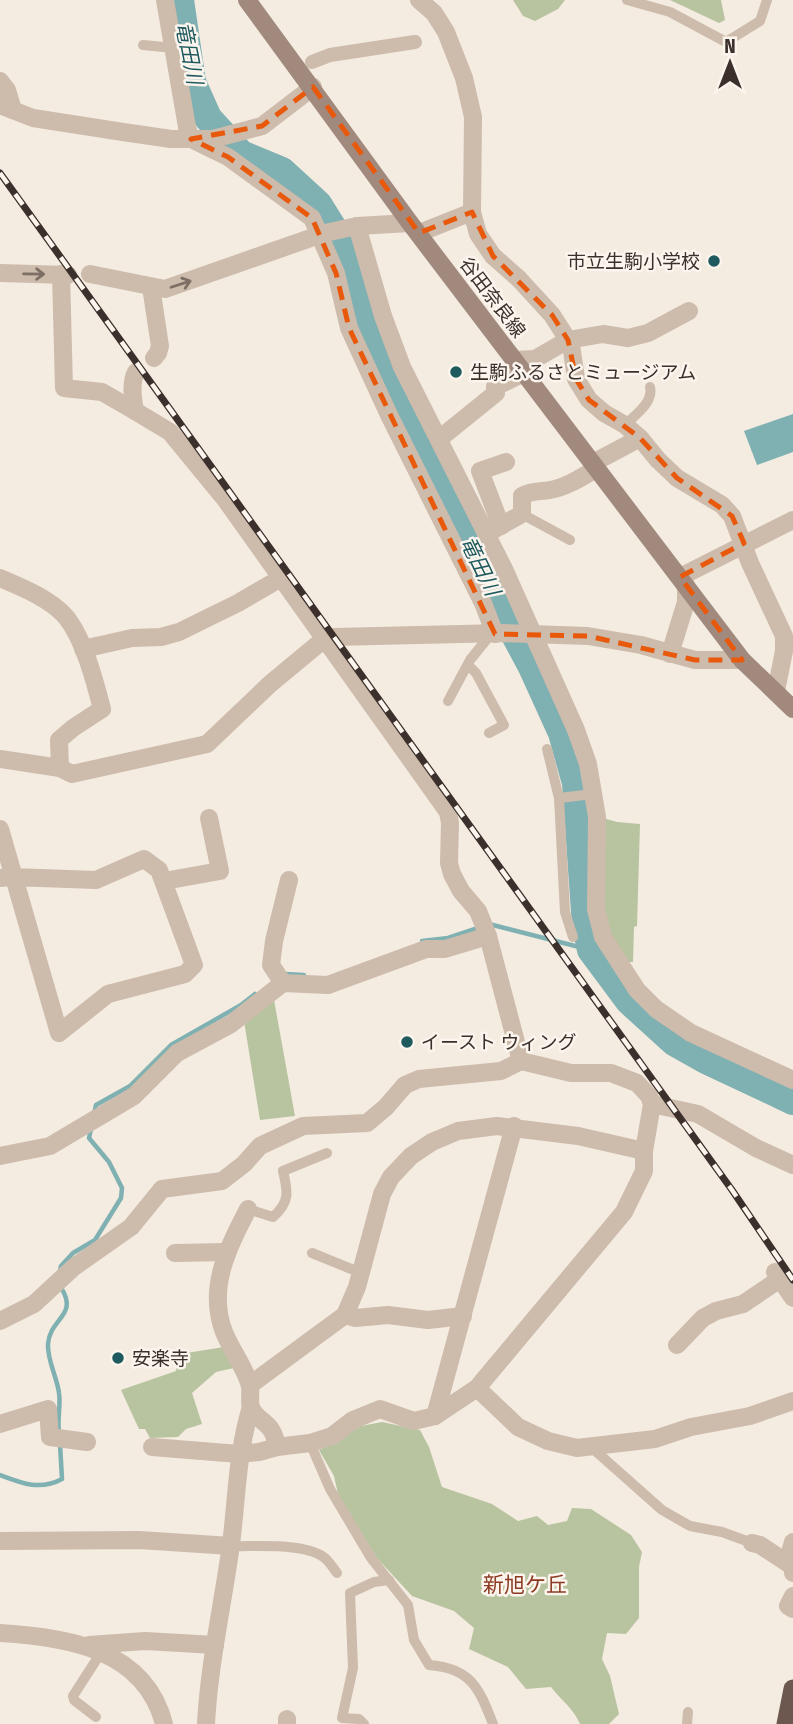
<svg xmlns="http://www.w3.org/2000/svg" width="793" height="1724" viewBox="0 0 793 1724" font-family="'Fira Sans Condensed','Noto Sans JP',sans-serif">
<rect width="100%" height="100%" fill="#f4ebe1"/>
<g fill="#b8c4a0">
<polygon points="513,0 565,0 558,9 535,21 523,16"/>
<polygon points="670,0 721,0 725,20 719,23"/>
<polygon points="603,818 617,822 640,824 637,926 634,927 633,962 624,962 605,929 601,882"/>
<polygon points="274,1000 295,1116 260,1120 244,1021"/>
<polygon points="224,1347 234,1368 216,1372 192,1393 202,1424 186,1429 178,1437 150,1438 145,1429 139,1429 121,1390 176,1371 180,1354"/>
<path d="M382 1422 420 1430 429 1447 442 1487 492 1504 518 1521 537 1516 548 1525 567 1521 572 1508 591 1509 631 1535 642 1552 639 1567V1618L626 1634 607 1633 602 1659 610 1676 619 1714 609 1724H580C574 1709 561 1700 551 1687L526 1689 508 1667 469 1649 474 1628 454 1611 412 1596 376 1557 338 1494 334 1476 319 1450 361 1426Z"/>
</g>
<polygon fill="#7fb0b2" points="793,414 793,452 757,465 744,431"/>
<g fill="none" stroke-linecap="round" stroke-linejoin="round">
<g stroke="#7fb0b2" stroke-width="4.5">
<polyline points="489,924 591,950"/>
<polyline points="422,941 448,938 481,927"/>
<polyline points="285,974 304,975"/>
<polyline points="94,1114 96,1105 130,1086 171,1045 241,1005 255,994"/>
<polyline points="60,1271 61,1266 73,1253 95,1240 121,1198 122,1188 109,1162 89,1138 91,1129"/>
<path d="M59 1432C57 1419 61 1406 59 1393 57 1377 47 1360 48 1344 50 1317 80 1316 60 1286"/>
<path d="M0 1475C21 1483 40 1491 62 1479L60 1444"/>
</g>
<polyline stroke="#7fb0b2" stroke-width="28" points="180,0 192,82 208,118 241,154 282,171 318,204 341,241 367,333 501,609 532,667 562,733 576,783 586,926 591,950 629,1001 674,1042 706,1060 793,1101"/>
<g stroke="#cdbbac" stroke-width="10">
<polyline points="627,0 670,12 726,42 760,21 767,0"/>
<polyline points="143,45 174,48"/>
<path d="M625 425C635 415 654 402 650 387"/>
<polyline points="522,514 570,540"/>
<polyline points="468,665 476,673 504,725 489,733"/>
<polyline points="448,701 470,660 491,634"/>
<polyline points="547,749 559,798 565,912 573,937"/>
<polyline points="559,798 593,794"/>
<path d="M248 1209 273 1217C290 1202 288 1192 283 1171L327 1153"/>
<polyline points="312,1253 361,1273"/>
<path d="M310 1443 330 1489 371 1558 408 1605 414 1640 429 1665C471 1668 479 1688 493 1724"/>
<polyline points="591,1447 662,1510 690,1526 722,1532 752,1543"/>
<path d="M231 1546C256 1547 308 1542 326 1559 330 1563 334 1569 337 1573"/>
<polyline points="96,1717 74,1700 73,1696 102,1651"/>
<polyline points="364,1724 359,1719 342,1718 353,1668 350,1593 374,1582 389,1580"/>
<polyline points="687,1724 688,1712"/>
</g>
<polyline stroke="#cdbbac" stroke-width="14" points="312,62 330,55 415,42"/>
<g stroke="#cdbbac" stroke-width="18">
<polyline points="165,0 187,127 191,139 228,157 312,218 336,273 349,328 389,415 483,603 495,634"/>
<polyline points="419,0 434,13 446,32 464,78 473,117 472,212 478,234 493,256 519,279 552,315 568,340 572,351 576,379 589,400 604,413 625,425 640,438 658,460 677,478 722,505 732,516 750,563 784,636 784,651 776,691"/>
<polyline points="0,81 7,90 13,110"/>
<polyline points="357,226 383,316 402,367 504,569 576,730 588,764 597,817 596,909 603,937 637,990 656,1009 691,1033 793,1080"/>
<polyline points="419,233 472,212"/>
<polyline points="0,273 68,275"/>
<polyline points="61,274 64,388 102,392 135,411"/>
<polyline points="90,274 165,289 325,233 357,226 410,223"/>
<polyline points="151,287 160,346 158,353 154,358"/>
<polyline points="515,360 535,359 568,340 603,334 628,338 648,333 689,311"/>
<path d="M136 372C130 384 133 399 135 411L170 432 225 499 448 812 450 823 449 863 452 874 461 891 478 911 488 936 521 1061 571 1073H611L637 1083 649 1096 652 1104 644 1151V1171L624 1212 477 1388 435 1416 414 1421 380 1409 353 1420 332 1436 310 1443 277 1447 259 1452 239 1454 152 1447"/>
<polyline points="439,439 496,393 495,387 524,373"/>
<polyline points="593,463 640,438"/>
<polyline points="501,526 480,471 506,462"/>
<path d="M486 534 522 514V496C532 490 540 492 550 490 567 487 582 477 597 468"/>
<polyline points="680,577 793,520"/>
<path d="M0 578C21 587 51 599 66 617 84 639 95 682 102 709L73 728 59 740 60 768"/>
<polyline points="83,649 132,638 161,637 179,632 238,603 281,578"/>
<polyline points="670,654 686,602 686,585"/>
<polyline points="0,759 60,768 72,774 207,744 270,684 317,645 334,637 503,633 588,636 641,645 695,660 742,660"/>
<polyline points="0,829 59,1033 108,994 185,974 194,965 159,870 144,859 96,880 12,877 0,878"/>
<polyline points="164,881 220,871 209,818"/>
<polyline points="283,983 271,965 274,941 289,880"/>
<polyline points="652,1104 698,1114 756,1148 793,1165"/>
<polyline points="0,1156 50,1146 134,1096 177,1053 231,1024 283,983 328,985 426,949 445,949 488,936"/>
<path d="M248 1209C228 1248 207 1288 224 1332 231 1350 245 1367 250 1386 251 1392 249 1402 251 1408 259 1424 273 1420 277 1447"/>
<polyline points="175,1253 226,1252"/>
<polyline points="775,1272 793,1298"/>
<polyline points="345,1315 355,1318 388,1315 428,1320 463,1316"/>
<polyline points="0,1321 34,1304 74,1267 131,1227 162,1189 222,1181 244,1164 260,1146 303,1126 367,1123 386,1107 405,1085 419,1079 501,1071 521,1061"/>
<polyline points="677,1345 703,1318 716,1311 743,1304 780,1279"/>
<polyline points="250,1385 345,1315 357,1287 382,1194 391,1177 411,1156 432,1142 458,1131 497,1126 578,1136 644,1151"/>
<polyline points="477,1388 518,1427 548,1441 577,1448 655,1439 691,1427 750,1416 793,1401"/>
<polyline points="435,1416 514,1126"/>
<polyline points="0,1424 48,1409 50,1437 87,1442"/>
<polyline points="0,1541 139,1540 231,1546"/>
<polyline points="793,1542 791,1549 793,1573"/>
<polyline points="752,1543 760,1545 792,1566"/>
<polyline points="793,1596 788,1606 793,1609"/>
<path d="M0 1633C67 1637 145 1649 164 1724"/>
<polyline points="89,1645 145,1641 215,1645"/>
<path d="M206 1724C209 1664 223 1604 231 1544 237 1498 237 1452 251 1407"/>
<polyline points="287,1724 287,1719"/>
</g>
<polyline stroke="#cdbbac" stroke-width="18" points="0,105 33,118 123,132 171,139 213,139 262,126 313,87"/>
<polyline stroke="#a18a7d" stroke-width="18" points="247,0 410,223 742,660 793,709"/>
<polyline stroke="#6c584f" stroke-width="19" points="786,1724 793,1689"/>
<g stroke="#3b302b" stroke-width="7">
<polyline id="rail" points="0,173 732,1190 793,1280"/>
</g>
<use href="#rail" stroke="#fbf5ee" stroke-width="4.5" stroke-dasharray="13" stroke-linecap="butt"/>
</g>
<defs><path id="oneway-shaft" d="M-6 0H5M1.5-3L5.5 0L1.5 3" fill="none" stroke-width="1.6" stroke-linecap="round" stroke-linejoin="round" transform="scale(1.75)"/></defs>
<g stroke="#7d6f65">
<use href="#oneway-shaft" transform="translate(34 274) rotate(1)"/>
<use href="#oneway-shaft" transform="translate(181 284) rotate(-18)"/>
</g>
<path fill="none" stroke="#e8590c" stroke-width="5" stroke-dasharray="14 9" stroke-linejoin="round" d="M313 87 419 233 472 212 493 256 552 315 568 340 576 379 589 400 640 438 677 478 732 516 744 543 680 577 742 660H695L588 636 495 634 349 328 336 273 312 218 228 157 191 139 262 126Z"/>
<g fill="#1f5a5e" stroke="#fbf5ee" stroke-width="2.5">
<circle cx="714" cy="261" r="7"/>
<circle cx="456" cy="372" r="7"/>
<circle cx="407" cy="1042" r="7"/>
<circle cx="118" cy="1358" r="7"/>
</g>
<g text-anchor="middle" stroke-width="5" stroke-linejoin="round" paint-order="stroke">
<g font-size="19" fill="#3b302b" stroke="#fbf5ee" text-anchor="start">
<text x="700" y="268" text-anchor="end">市立生駒小学校</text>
<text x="470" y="379">生駒ふるさとミュージアム</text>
<text x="421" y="1049">イースト ウィング</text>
<text x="132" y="1365">安楽寺</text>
</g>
<g font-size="19" fill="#3b302b" stroke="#fbf5ee">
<text transform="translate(493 297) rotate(53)" y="7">谷田奈良線</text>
</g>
<g font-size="21" font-style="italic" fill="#1f5a5e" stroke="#fbf5ee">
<text transform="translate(189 53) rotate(79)" y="7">竜田川</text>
<text transform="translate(480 566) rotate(64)" y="7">竜田川</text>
</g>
<g font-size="21" fill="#8c3b22" stroke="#fbf5ee">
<text x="525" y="1592">新旭ケ丘</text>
</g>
</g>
<g transform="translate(730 63)" stroke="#fbf5ee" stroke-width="5" paint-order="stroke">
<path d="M0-5L12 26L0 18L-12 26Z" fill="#3b302b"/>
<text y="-10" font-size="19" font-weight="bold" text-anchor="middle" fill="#3b302b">N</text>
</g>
</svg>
